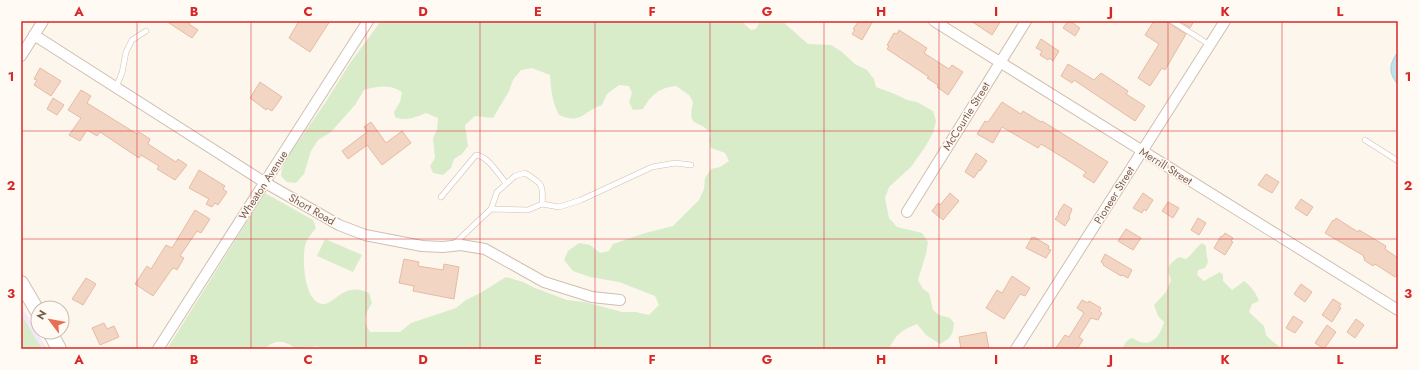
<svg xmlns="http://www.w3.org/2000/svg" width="1419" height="370" viewBox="0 0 1419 370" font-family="Jost,sans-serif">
<rect width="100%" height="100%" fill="#fdf6ec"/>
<polygon fill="#f3e8fa" points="21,306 47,349 21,349"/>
<g fill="#d8ecc9">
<path d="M381 21H741L751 30 756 29 760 21H782L808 44 831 45 842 52 855 64 867 70 874 79 876 87 895 94 907 100 917 102 933 111 936 121 933 133 925 147 911 167 889 187 885 198 889 218 897 227 922 233 928 242 926 254 918 280 923 289 929 293 933 310 939 315 950 318 954 323C953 335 951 338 940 344L926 335 917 324C902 330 896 334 889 349H321L318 346 297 349C284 341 277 338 264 349H167L265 193 313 220 316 228C312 233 306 240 305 246 302 260 304 306 325 304 330 303 334 299 338 296 349 288 358 288 369 293L372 303C365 315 362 319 370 332H400L411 323 456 308 466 300 480 293 506 277 523 282 535 288 567 300 585 302 622 312H636L649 315 659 305 655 296 619 282 590 277 573 271 564 260 568 251 579 243 590 245 600 253 609 251 613 244 645 233 673 226 699 200 704 189 705 178 711 169 720 167 729 161 725 153 711 148 709 141 711 133C697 118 687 129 693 102L689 95 676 86C659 88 652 94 643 109L633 110 629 102 632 93 629 86 619 85 607 94 602 105C583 111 582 125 559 115 552 101 551 91 550 75L532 68 521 70 513 80 509 91 493 118 475 116 465 125 468 146 462 154 454 159 451 168 443 175 433 173 430 166 435 158 433 138 437 130 438 118 426 113C416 117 405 122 395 117L394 112 400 102 402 92C390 84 378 86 364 90L355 105 331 132 318 140 311 151 304 174 296 183 287 182 281 176 282 168 286 159 325 103 350 63Z"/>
<polygon points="325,239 362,255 353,272 317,256"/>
<path d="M1202 243 1206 246V251L1208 262 1205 268 1198 270 1197 275 1204 281 1220 272 1223 275V281L1232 290 1244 281C1251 286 1256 293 1259 301L1252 304 1249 312 1264 326 1266 335 1271 340 1282 349H1123C1124 343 1128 339 1133 338 1149 350 1160 338 1164 322L1158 316 1154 305 1166 292 1171 280C1166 267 1168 265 1179 257L1186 259C1193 254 1195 248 1202 243Z"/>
<polygon points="21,314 42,349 21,349"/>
</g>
<path fill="#bfe3e8" stroke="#a5d3da" d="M1398 52V85C1388 72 1389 64 1398 52Z"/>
<g fill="#f3d5c3" stroke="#e6bba3">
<polygon points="166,21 191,21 189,24 198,30 192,38"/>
<polygon points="299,21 330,21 310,52 289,38"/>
<polygon points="859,21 873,21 862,40 852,34 855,30 853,29"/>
<polygon points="971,21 1001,21 992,35"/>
<polygon points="1068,21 1070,21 1080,28 1075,36 1063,28"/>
<polygon points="1154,21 1168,21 1170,24 1186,34 1165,70 1162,68 1150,86 1138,78 1159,44 1145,35"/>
<polygon points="1179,21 1194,21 1190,28"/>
<polygon points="899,30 927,48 924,53 949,69 952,65 963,72 948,95 937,87 938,85 927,78 929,77 887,49 889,46 887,45 894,33 897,34"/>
<polygon points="1041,39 1059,51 1053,61 1049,58 1048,60 1040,55 1042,51 1036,48"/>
<polygon points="1068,64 1094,80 1101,73 1128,91 1126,94 1145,106 1135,121 1074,80 1072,83 1061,76"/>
<polygon points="40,68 61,81 51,96 34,85 37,80 34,79"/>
<polygon points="260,82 282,97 272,111 267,108 266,110 250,98"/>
<polygon points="81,90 91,96 87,103 137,134 139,132 150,139 148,144 176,162 178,159 187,165 175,180 157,169 159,166 141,155 139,158 100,132 97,136 87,130 80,141 69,135 81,118 68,110"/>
<polygon points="53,98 64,105 57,115 47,109"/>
<polygon points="1002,102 1021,114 1023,111 1041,122 1042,121 1108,162 1094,183 1083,176 1086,172 1059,155 1041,144 1038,148 1002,127 993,143 977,134 985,121 988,122"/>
<polygon points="371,122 386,143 402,131 411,143 382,165 367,145 348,159 342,151 367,132 364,127"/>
<polygon points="976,153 987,161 980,171 979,170 974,178 965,172"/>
<polygon points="199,170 225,186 223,189 227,192 218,205 215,203 212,207 206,204 209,199 189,188"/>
<polygon points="1266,174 1279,182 1272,193 1258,185"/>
<polygon points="950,193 959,201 943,220 932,211 938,203 940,205"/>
<polygon points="1143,193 1153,200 1146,211 1144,209 1142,213 1133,208"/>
<polygon points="1301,199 1313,207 1307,216 1295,208"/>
<polygon points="1168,202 1179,208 1173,218 1162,211"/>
<polygon points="1064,204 1072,209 1069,217 1070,218 1065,226 1055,219 1059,214 1058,213"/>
<polygon points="195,210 210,219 201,233 197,231 180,256 184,258 177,270 174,268 172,269 153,296 135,284 147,266 151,269 166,245 172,248"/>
<polygon points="1198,218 1206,223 1199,235 1191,230"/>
<polygon points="1336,218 1358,232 1359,230 1386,246 1385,249 1398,258 1398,273 1395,277 1375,264 1373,266 1364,260 1365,258 1363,257 1364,256 1325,233 1333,220 1334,221"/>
<polygon points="1126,229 1141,238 1133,250 1118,241"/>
<polygon points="1225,233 1233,238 1231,241 1233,242 1225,255 1214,248 1221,236 1222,237"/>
<polygon points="1032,237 1034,238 1034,237 1049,246 1048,249 1051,250 1046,258 1026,248"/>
<polygon points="1105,254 1132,270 1128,278 1122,275 1121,276 1103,265 1104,264 1101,262"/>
<polygon points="404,259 419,262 418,266 443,270 444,264 459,267 454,299 413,291 414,286 399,283"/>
<polygon points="1012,276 1030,288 1025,296 1020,294 1004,319 986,308 997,290 1002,293"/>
<polygon points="86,278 96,284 83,305 72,299"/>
<polygon points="1301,284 1312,292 1305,302 1294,294"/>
<polygon points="1333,299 1341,304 1339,307 1341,308 1332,322 1322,315"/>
<polygon points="1082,300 1088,303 1089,301 1101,308 1099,311 1102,313 1098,320 1091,318 1079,337 1083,340 1077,349 1055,349 1065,335 1069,337 1084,313 1077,308"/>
<polygon points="1293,316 1303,322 1295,333 1286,328"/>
<polygon points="1356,319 1364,325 1355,338 1347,332"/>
<polygon points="104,323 107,329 114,326 119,337 100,345 92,328"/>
<polygon points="1327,325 1336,332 1324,349 1315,343"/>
<polygon points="986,332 989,349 961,349 959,337"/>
</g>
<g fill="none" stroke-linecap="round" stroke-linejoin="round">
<g stroke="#d1beb0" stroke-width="6">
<g id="lane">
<polyline points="1172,21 1210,45"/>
<polyline points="116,87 122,73 126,52 132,40 146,31"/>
<polyline points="1365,140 1398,161"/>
<path d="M441 197 476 155C488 156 498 174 506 183"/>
<polyline points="542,204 559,207 581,200 652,167 675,163 691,165"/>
<path d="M454 244 491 209 497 192 515 176 525 173C541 183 544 184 542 204L528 210 491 209"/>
</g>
</g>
<g stroke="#d1beb0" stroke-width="12">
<g id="street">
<polyline points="934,21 1398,310"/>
<polyline points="34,35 264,182 339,225 365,235 422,246 443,247 461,245 485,249 544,282 592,297 620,300"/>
<polyline points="21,56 43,21"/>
<polyline points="907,212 1026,21"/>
<polyline points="158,349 368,21"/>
<polyline points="1016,349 1225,21"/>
</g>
</g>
<g stroke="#d6c0b0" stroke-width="16">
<g id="secondary">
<polyline points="21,283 38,312"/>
<polyline points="50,332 59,349"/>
</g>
</g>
<use href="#lane" stroke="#fff" stroke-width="5"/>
<use href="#street" stroke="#fff" stroke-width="10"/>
<use href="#secondary" stroke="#fff" stroke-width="14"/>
</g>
<path fill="none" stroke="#d62828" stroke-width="1" stroke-opacity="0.55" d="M137 21V349M251 21V349M366 21V349M480 21V349M595 21V349M710 21V349M824 21V349M939 21V349M1053 21V349M1168 21V349M1282 21V349M21 131H1398M21 239H1398"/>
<g text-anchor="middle" stroke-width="3" stroke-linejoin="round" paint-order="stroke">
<g font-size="11" fill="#7a5c4d" stroke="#fffaf3">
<text transform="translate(966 116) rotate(-58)" y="4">McCourtie Street</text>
<text transform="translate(1166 166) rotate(32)" y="4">Merrill Street</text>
<text transform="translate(263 185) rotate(-57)" y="4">Wheaton Avenue</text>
<text transform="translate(1114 195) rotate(-58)" y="4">Pioneer Street</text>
<text transform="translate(312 209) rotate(30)" y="4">Short Road</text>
</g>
</g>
<rect width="1419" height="370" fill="none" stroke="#fffaf3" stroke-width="44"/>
<g transform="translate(50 320) rotate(302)"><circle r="19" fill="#fffaf3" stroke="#cabbb1"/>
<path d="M0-3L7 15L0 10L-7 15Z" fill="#e76f51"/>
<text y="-6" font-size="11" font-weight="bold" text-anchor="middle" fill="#7a5c4d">N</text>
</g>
<rect x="22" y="22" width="1375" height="326" fill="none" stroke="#d62828" stroke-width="1.5"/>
<g font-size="13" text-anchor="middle" font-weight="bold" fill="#d62828">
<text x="79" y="16">A</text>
<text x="194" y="16">B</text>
<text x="308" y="16">C</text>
<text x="423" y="16">D</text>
<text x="538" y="16">E</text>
<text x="652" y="16">F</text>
<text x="767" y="16">G</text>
<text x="881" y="16">H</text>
<text x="996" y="16">I</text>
<text x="1111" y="16">J</text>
<text x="1225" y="16">K</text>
<text x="1340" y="16">L</text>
<text x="11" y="81">1</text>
<text x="1408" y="81">1</text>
<text x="11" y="190">2</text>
<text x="1408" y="190">2</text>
<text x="11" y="298">3</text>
<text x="1408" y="298">3</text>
<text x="79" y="364">A</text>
<text x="194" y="364">B</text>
<text x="308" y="364">C</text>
<text x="423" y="364">D</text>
<text x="538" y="364">E</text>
<text x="652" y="364">F</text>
<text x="767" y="364">G</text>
<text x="881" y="364">H</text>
<text x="996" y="364">I</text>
<text x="1111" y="364">J</text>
<text x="1225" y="364">K</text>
<text x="1340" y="364">L</text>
</g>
</svg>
